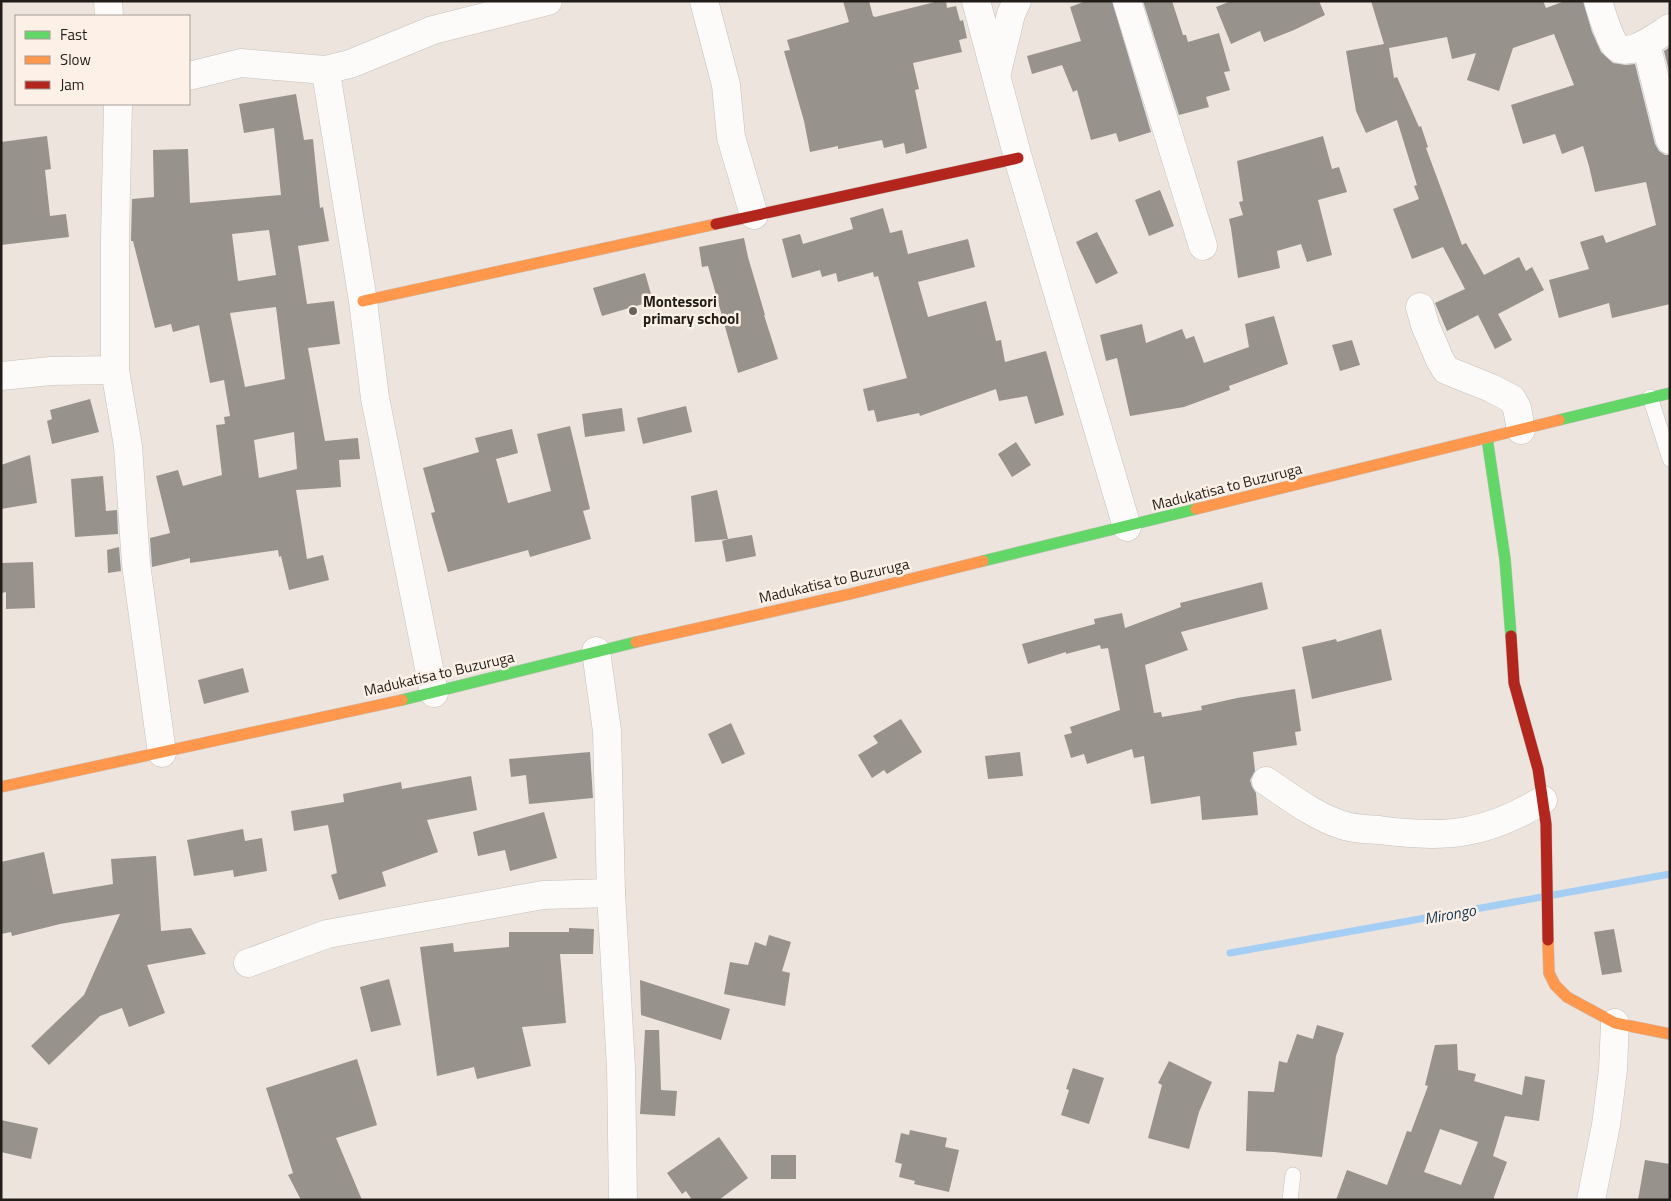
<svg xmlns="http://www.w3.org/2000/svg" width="1671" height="1201" viewBox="0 0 1671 1201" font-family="'Titillium Web',sans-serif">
<rect width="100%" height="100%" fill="#ece4dd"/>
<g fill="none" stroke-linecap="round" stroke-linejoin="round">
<g stroke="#a4cef3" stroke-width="7">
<polyline points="1553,895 1670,874"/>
<polyline points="1230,953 1542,897"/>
</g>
</g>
<g fill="#98928d" fill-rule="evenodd">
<polygon points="843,1 869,1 873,16 875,17 939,1 946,1 947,8 956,6 960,21 963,20 967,38 959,40 962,52 913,63 919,89 915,90 927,148 906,154 904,143 884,148 882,140 838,149 838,146 810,152 804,121 784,51 790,50 787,40 849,22"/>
<polygon points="1086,1 1112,1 1151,132 1119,142 1116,133 1091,140 1077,90 1073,92 1062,65 1032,74 1027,56 1081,41 1070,7"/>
<polygon points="1143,1 1172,1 1183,35 1186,35 1188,42 1219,33 1230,71 1224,72 1230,90 1206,97 1209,107 1179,115"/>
<polygon points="1231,1 1319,1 1325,15 1294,30 1264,42 1260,31 1231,44 1216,7"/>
<polygon points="1371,1 1543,1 1546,8 1565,1 1583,1 1592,32 1601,52 1613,63 1626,65 1635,64 1655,144 1659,151 1665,155 1670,155 1670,304 1612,318 1609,303 1559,318 1549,280 1589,269 1580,242 1603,235 1606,243 1656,225 1646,182 1595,192 1589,166 1583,146 1562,154 1555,134 1523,144 1511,105 1574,85 1554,34 1513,48 1499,91 1467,80 1476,53 1452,59 1447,37 1389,48 1394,78 1397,77 1419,127 1421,126 1428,147 1426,148 1462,245 1466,243 1484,275 1519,257 1526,271 1532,267 1544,290 1498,314 1512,340 1495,349 1478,315 1447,331 1435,303 1465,289 1443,247 1412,259 1393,209 1419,199 1414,186 1417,185 1397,120 1366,133 1356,111 1346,51 1384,44"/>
<polygon points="1670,47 1670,75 1664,51"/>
<path d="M296 94 304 140 313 139 320 208 323 207 329 241 298 246 307 304 334 301 340 344 308 348 325 441 358 438 360 459 339 460 341 487 296 490 307 559 323 555 329 580 289 590 281 556 279 557 278 550 190 563V558L152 567 150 538 170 533 156 476 178 470 183 486 222 475 216 425 225 424 224 417 230 416 224 380 210 383 199 325 173 332 171 324 155 328 133 241H131V238L132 199 154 197 153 150 188 149 190 203 281 195 274 128 244 133 239 104ZM269 230 276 275 238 281 232 234ZM276 307 285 379 245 387 230 313ZM294 432 297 469 259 478 254 440Z"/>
<polygon points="47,136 51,169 45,170 50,216 66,214 69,237 1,245 1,142"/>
<polygon points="1323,136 1332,169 1339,167 1347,192 1318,200 1332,255 1307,262 1301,244 1277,251 1280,268 1238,278 1231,228 1229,219 1243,215 1239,202 1243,201 1237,161"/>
<polygon points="1160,190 1174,226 1149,236 1135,200"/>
<polygon points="883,208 890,233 902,230 908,254 968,239 975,267 918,282 928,317 986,301 996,341 1001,340 1005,362 1046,351 1064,415 1035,424 1027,396 999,401 996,389 920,416 919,413 877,422 874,410 868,411 863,389 907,378 878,276 874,277 873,272 838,282 836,273 822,277 820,270 792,278 782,239 800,234 803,244 853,229 850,218"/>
<polygon points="1097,232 1118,273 1096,284 1076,242"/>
<polygon points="744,238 748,257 765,315 764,315 778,359 738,373 708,266 702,267 699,247"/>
<polygon points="645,273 653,301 602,316 593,288"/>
<polygon points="1274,316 1288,364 1229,386 1230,390 1184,407 1130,416 1117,358 1106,361 1100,335 1142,324 1146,343 1182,329 1186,339 1194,336 1204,363 1249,347 1245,324"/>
<polygon points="1352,340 1360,365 1340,371 1332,345"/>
<polygon points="90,399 99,432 52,444 47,421 52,419 50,410"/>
<polygon points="686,406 692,432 643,444 637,418"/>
<polygon points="622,408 625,431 585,437 582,414"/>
<polygon points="570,426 590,509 583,511 591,539 530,557 528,550 448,572 431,513 435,512 423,468 479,452 475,438 512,429 518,453 496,459 508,503 551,491 537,434"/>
<polygon points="1016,442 1031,465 1012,477 998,454"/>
<polygon points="30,455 37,503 1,509 1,465"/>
<polygon points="103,476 106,511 117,510 118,534 75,537 71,479"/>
<polygon points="717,490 728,539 752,535 756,556 726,562 722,541 728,539 695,542 691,496"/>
<polygon points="119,547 121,571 108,573 107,550"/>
<polygon points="33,562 35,608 6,609 6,592 1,593 1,563"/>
<polygon points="1262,582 1268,609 1181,632 1188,650 1145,665 1154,713 1161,712 1162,717 1202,710 1201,706 1237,698 1295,689 1301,731 1295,732 1297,745 1253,752 1255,771 1250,780 1252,787 1256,793 1258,815 1202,820 1200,796 1151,804 1144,756 1134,758 1132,749 1087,764 1084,754 1071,758 1064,735 1072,733 1070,727 1120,710 1108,648 1101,649 1100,645 1066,654 1066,652 1028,664 1022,644 1095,624 1094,619 1122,613 1125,628 1181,607 1180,603"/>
<polygon points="1381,629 1392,680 1312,699 1302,647 1336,639 1337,642"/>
<polygon points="243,668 249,692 204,704 198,680"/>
<polygon points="901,719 922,752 887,774 884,770 872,778 858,755 878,743 873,736"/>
<polygon points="731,723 745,754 722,764 708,734"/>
<polygon points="590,752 593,798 529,804 526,775 511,777 509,759"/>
<polygon points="1020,752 1023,776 988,779 985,756"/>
<polygon points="471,776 477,810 427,820 438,852 382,872 386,886 339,900 331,875 337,873 328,825 294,831 291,811 344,802 343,794 401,782 402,789"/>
<polygon points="544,812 557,858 510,871 505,850 478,856 473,832"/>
<polygon points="243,829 245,841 262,838 267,871 234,877 233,870 194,876 187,840"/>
<polygon points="44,852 53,894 113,884 111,859 156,856 161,931 191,928 206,954 147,965 165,1013 129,1027 122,1008 100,1016 49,1065 31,1046 84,995 120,914 60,924 12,936 11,932 1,934 1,862"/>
<polygon points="569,928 594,929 593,954 560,954 566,1023 522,1027 531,1066 477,1079 474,1067 437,1076 420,947 453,943 454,952 509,947 509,932 569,932"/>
<polygon points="1614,929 1622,972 1602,975 1594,932"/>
<polygon points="769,935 791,942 782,971 790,973 785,1006 724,994 730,962 748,965 755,942 766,946"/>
<polygon points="389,979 401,1025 371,1032 360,987"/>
<polygon points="640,980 730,1009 721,1040 641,1015"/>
<polygon points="1317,1025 1344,1033 1336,1056 1322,1157 1274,1152 1246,1151 1248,1091 1274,1092 1279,1061 1287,1063 1297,1034 1313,1039"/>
<polygon points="645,1030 659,1030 661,1090 677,1091 675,1116 640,1114"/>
<path d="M1457 1044 1458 1070 1476 1074 1474 1081 1522 1095 1525 1076 1545 1080 1539 1121 1505 1116 1493 1156 1507 1162 1494 1197V1200H1336L1347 1170 1387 1185 1407 1131 1411 1132 1428 1086 1425 1085 1435 1045ZM1440 1129 1478 1142 1461 1185 1424 1172Z"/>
<polygon points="357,1059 377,1125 336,1138 362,1200 301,1200 288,1175 293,1173 266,1088"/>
<polygon points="1169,1061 1212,1082 1199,1112 1189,1149 1148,1138 1162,1085 1158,1083"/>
<polygon points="1073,1068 1104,1078 1089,1124 1061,1115 1069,1090 1066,1089"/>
<polygon points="1,1120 38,1128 31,1159 1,1152"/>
<polygon points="910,1130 947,1138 945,1147 959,1150 949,1192 914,1184 915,1181 899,1177 902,1164 895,1162 901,1133 909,1135"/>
<polygon points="719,1137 748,1178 719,1200 692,1200 686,1191 682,1194 667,1173"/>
<rect x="771" y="1155" width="25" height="24"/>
<polygon points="1645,1160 1670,1164 1670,1200 1638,1200"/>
</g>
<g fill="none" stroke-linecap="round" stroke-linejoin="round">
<g stroke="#c6c0bb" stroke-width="16">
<g id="lane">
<polyline points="1650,397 1670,459"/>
<polyline points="1290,1200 1293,1175"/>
</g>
</g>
<g stroke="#c6c0bb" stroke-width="29">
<g id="street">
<polyline points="108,1 109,16"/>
<polyline points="704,1 726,85 731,137 754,215"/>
<polyline points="976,1 1018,158 1127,527"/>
<polyline points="1127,1 1203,246"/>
<path d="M1598 1C1602 14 1606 29 1613 42 1624 63 1657 36 1670 28"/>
<polyline points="1646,44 1670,140"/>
<polyline points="325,70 328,85 363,301 375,398 434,693"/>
<polyline points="997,72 1011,14 1017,1"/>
<polyline points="189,76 241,63 325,70 350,64 433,30 548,1"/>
<polyline points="118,104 115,238 115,370 128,446 136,564 162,753"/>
<polyline points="1420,307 1425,325 1440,360 1446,370 1491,388 1512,399 1517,408 1521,430"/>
<polyline points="1,376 51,371 115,370"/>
<polyline points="596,651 607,731 611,893 621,1067 623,1200"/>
<path d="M1266 781C1290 797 1314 816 1342 825 1353 829 1367 829 1379 830 1445 839 1486 835 1543 800"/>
<polyline points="248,963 327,934 543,895 611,893"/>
<polyline points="1591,1200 1606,1125 1613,1070 1615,1023"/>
</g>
</g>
<g stroke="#c6c0bb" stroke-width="12">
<g id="fast">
<polyline points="1559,420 1670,393"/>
<polyline points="1487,438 1505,559 1511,636"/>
<polyline points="983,561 1196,509"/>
<polyline points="402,700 636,642"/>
</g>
</g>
<g stroke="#c6c0bb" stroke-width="12">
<g id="slow">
<polyline points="363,301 716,224"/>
<polyline points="1196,509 1559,420"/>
<polyline points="636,642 850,594 983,561"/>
<polyline points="1,787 402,700"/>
<polyline points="1548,940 1549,973 1555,985 1567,997 1615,1023 1670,1034"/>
</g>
</g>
<g stroke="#c6c0bb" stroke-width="12">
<g id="jam">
<polyline points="716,224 1018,158"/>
<polyline points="1511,636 1514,683 1538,769 1546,824 1548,940"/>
</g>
</g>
<use href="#lane" stroke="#fcfbfa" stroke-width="15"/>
<use href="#street" stroke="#fcfbfa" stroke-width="28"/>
<use href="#fast" stroke="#63d668" stroke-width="11"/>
<use href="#slow" stroke="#ff974d" stroke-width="11"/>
<use href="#jam" stroke="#b3261e" stroke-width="11"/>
</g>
<circle fill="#69635e" stroke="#fdf1e7" stroke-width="2" cx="633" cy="311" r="5"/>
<g text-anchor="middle" stroke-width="5" stroke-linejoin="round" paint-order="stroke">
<g font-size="15" font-weight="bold" fill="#221d19" stroke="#fdf1e7" text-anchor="start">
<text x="643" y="307">Montessori<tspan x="643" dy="17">primary school</tspan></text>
</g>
<g font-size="15" fill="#221d19" stroke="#fdf1e7">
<text transform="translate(1227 487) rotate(-14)" y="5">Madukatisa to Buzuruga</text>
<text transform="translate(834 581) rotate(-13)" y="5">Madukatisa to Buzuruga</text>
<text transform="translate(439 674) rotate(-13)" y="5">Madukatisa to Buzuruga</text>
</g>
<g font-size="16" font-style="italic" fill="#153854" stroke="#fdf1e7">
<text transform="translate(1450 914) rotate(-10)" y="6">Mirongo</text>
</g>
</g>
<rect width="1671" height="1201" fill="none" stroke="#221d19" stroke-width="5"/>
<rect x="15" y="15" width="175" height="90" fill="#fdf1e7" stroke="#a59c95"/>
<rect x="25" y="31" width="25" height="8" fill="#63d668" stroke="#a59c95"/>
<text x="60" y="40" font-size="15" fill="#221d19">Fast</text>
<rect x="25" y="56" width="25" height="8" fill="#ff974d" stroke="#a59c95"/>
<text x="60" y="65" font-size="15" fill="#221d19">Slow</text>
<rect x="25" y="81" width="25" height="8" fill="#b3261e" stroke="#a59c95"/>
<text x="60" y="90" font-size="15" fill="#221d19">Jam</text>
</svg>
